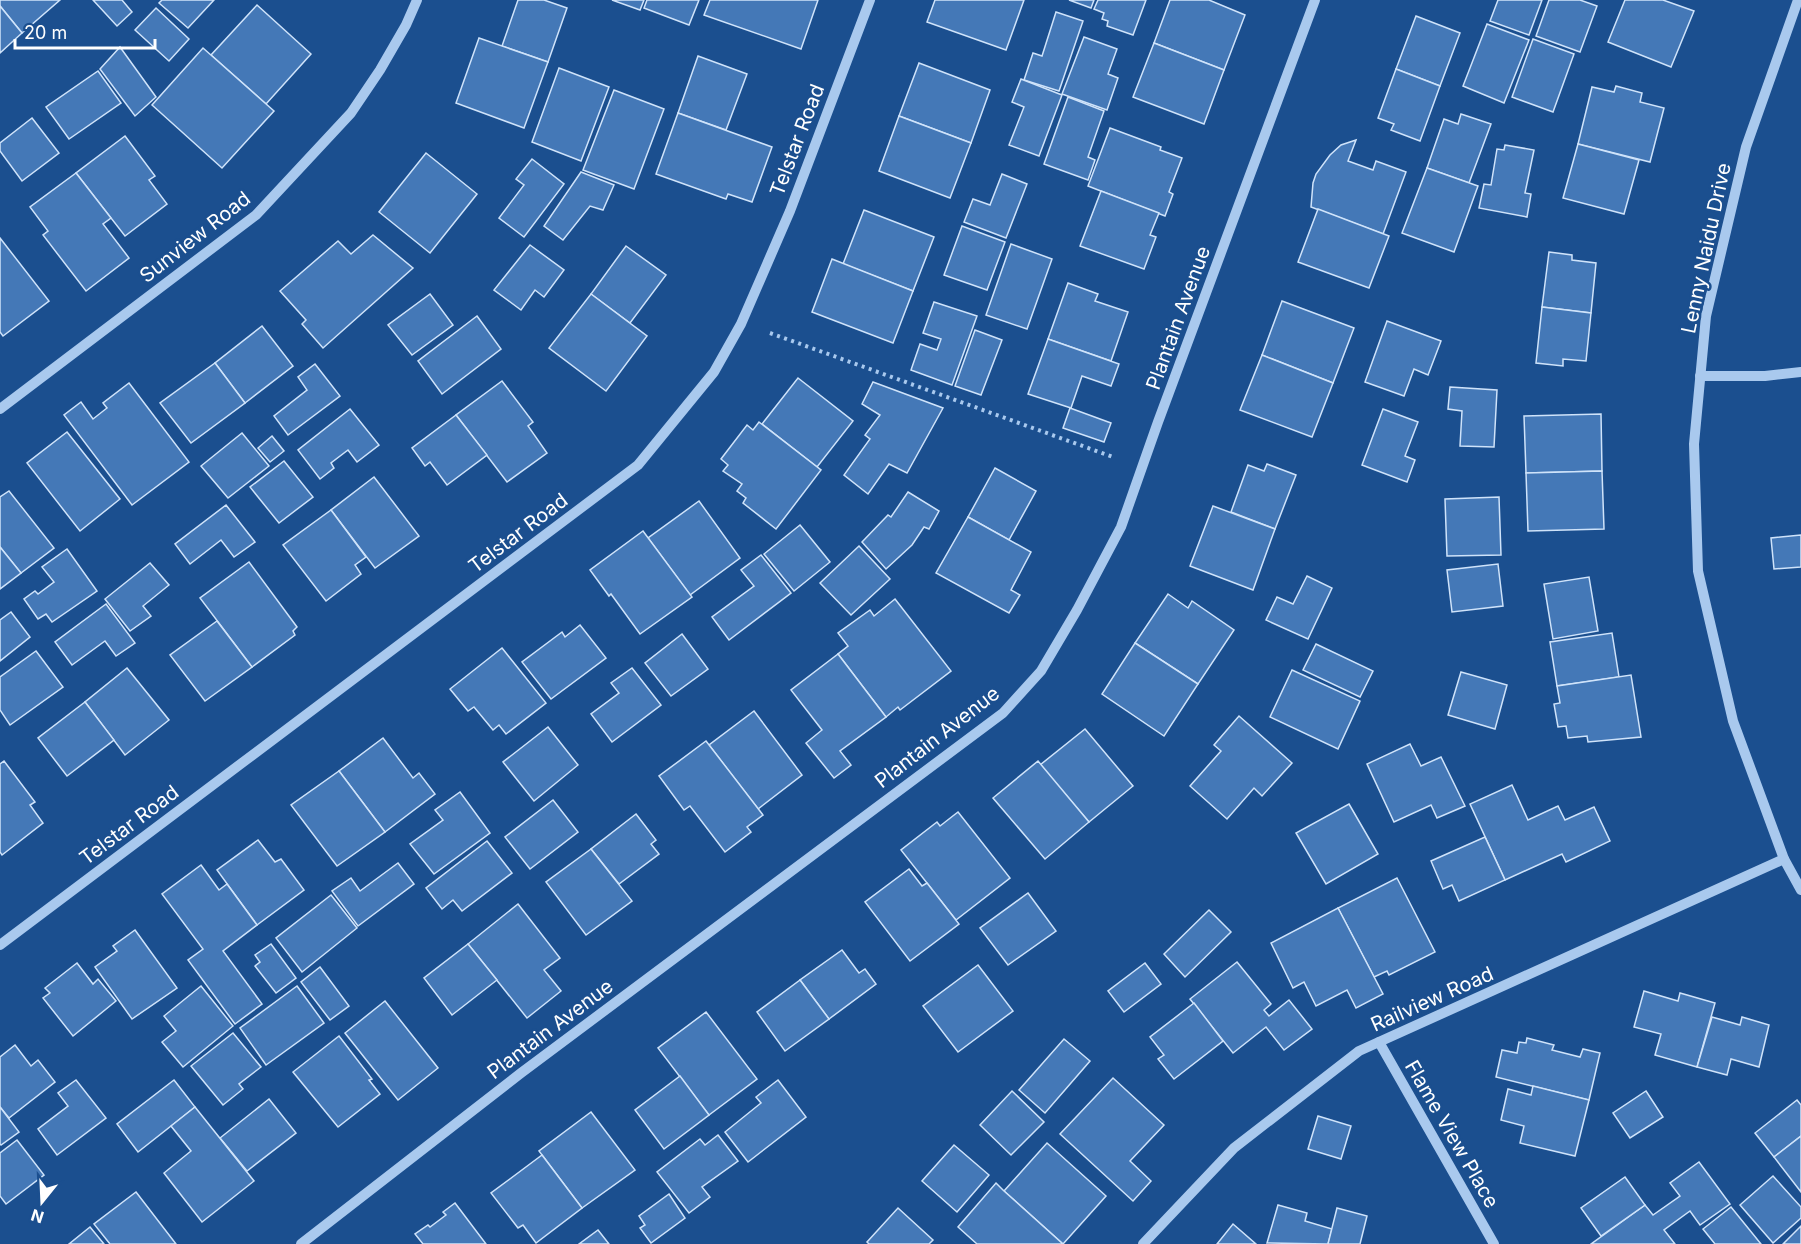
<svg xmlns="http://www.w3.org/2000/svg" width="1801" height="1244" viewBox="0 0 1801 1244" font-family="Inter,sans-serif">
<rect width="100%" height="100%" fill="#1b4f8f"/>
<g fill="#4478b7" stroke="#cfe3fa" stroke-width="1.5">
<polygon points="0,0 60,0 22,33 0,6"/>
<polygon points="93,0 122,0 132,12 117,26"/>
<polygon points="162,0 214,0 188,28 159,3"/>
<polygon points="518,0 544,0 567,8 548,62 502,46"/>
<polygon points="612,0 644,0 640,10"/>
<polygon points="647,0 699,0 689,25 644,8"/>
<polygon points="710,0 818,0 801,49 704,15"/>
<polygon points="935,0 1024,0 1006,50 927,22"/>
<polygon points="1069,0 1094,0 1091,8"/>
<polygon points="1098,0 1146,0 1133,35 1107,26 1108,21 1102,19 1104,13 1094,9"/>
<polygon points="1170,0 1209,0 1245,15 1224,70 1154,43"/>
<polygon points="1498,0 1542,0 1529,35 1490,21"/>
<polygon points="1549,0 1580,0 1597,6 1580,52 1536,36"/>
<polygon points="1625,0 1663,0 1694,11 1671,67 1608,42"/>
<polygon points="257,5 311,54 266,104 211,55"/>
<polygon points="0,6 22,33 0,53"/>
<polygon points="156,8 189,39 169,61 135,30"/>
<polygon points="1056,12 1083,21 1059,91 1024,80 1033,53 1042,56"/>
<polygon points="1416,16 1460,33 1440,86 1396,69"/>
<polygon points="1487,24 1529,40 1504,103 1463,86"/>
<polygon points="1084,37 1117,49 1108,74 1118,78 1107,110 1062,94"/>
<polygon points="479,38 548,62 524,128 456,103"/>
<polygon points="1533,39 1574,54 1553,112 1512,97"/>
<polygon points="1154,43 1224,70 1204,124 1133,97"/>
<polygon points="120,47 156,97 135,116 100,69"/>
<polygon points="203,48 274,111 222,168 152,105"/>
<polygon points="698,56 747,74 726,130 678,113"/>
<polygon points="919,63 990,90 971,143 899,116"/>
<polygon points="559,68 609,87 581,161 532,142"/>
<polygon points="1396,69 1440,86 1420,141 1391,130 1394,124 1378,118"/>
<polygon points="98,71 121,103 69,139 46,107"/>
<polygon points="1021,79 1062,95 1039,156 1009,145 1024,107 1012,102"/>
<polygon points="1616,86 1642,93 1640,102 1664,108 1650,162 1578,144 1592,87 1614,92"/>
<polygon points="614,90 664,109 634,189 583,170"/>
<polygon points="1068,97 1104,111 1088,157 1095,160 1088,180 1044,164"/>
<polygon points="678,113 772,147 752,202 728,194 726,199 656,174"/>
<polygon points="1461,114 1491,124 1469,183 1427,168 1444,119 1458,124"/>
<polygon points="899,116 971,143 950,198 879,171"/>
<polygon points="32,118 59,153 22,181 0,151 0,143"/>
<polygon points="1110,128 1161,147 1160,150 1182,158 1169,192 1173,194 1165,216 1088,186"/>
<polygon points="125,136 155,176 149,180 167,204 125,236 76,173"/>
<polygon points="1356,140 1348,161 1373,170 1376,161 1406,172 1383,234 1311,207 1313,183 1316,174 1330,155 1341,145"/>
<polygon points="1578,144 1639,160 1624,214 1563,198"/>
<polygon points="1505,145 1534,150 1525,193 1531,194 1527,217 1479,208 1484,184 1491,185 1497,149 1504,150"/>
<polygon points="426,153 477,194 430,253 379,212"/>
<polygon points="532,159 564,184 524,237 499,218 524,185 516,179"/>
<polygon points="1427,168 1478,186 1454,252 1402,233"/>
<polygon points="581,172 614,185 603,210 590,206 563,240 544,226"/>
<polygon points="76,173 111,218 103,224 129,258 86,291 43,235 48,231 30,207"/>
<polygon points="1002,174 1027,184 1006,238 964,222 973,199 990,205"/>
<polygon points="1101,191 1159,213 1150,235 1156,237 1144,269 1080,246"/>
<polygon points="1318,209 1389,236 1369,288 1298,262"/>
<polygon points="864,210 934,237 913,291 843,264"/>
<polygon points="962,226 1005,242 987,290 944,275"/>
<polygon points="373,235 413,268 323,348 302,324 306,320 280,291 338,241 351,254"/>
<polygon points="0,238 49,301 3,336 0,332"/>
<polygon points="1011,244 1052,259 1027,329 986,315"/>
<polygon points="530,245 564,270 544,297 535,290 521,310 494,290"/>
<polygon points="626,246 666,275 630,323 591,294"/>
<polygon points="1549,252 1572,255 1572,260 1596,263 1591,313 1542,307"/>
<polygon points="832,259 913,291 893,343 812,312"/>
<polygon points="1068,283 1098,294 1095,301 1128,312 1111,361 1048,339"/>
<polygon points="430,294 453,325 412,355 388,325"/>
<polygon points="591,294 647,336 606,391 549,348"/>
<polygon points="1282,301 1354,328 1333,383 1262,355"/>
<polygon points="934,302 977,316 952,385 911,370 920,344 937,350 941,339 923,333"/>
<polygon points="1542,307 1591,313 1586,361 1563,359 1563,366 1536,363"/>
<polygon points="477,316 501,349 442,394 418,361"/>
<polygon points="1387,321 1441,341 1428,375 1414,369 1404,396 1365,382"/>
<polygon points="262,326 293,366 245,403 215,363"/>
<polygon points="975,330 1002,340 981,395 955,386"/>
<polygon points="1048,339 1119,364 1111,386 1082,376 1071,408 1028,394"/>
<polygon points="1262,355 1333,383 1312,437 1240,410"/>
<polygon points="215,363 245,403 191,443 160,403"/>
<polygon points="315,364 340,396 288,435 274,416 307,390 298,377"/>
<polygon points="798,378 853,421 817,467 762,424"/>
<polygon points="502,381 533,422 528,426 547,453 507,482 456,415"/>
<polygon points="873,382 943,408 907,473 889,464 868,494 844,475 870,439 865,435 880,415 862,404"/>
<polygon points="129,383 189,462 132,505 64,415 81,402 93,419 107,408 103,403"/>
<polygon points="1450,387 1497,390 1494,447 1460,446 1462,411 1448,409"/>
<polygon points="1070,408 1111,423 1104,442 1063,428"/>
<polygon points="350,409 379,445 357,462 348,450 331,463 334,468 320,479 298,450"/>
<polygon points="1383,409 1418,422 1405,456 1415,460 1407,482 1362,465"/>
<polygon points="1601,414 1602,471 1526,473 1524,416"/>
<polygon points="456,415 487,455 447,485 430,462 425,466 412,448"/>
<polygon points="759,422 821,470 776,529 743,503 746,498 737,491 742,484 723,471 728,465 721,459 747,425 753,430"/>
<polygon points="67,432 120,499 80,531 27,463"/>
<polygon points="242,433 269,466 228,498 201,466"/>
<polygon points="272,436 284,451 270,462 258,448"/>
<polygon points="284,461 313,497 279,523 250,487"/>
<polygon points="1267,464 1296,475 1275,529 1231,512 1248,465 1264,471"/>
<polygon points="995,468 1036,491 1009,540 968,517"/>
<polygon points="1602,471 1604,529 1528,531 1526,473"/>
<polygon points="374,477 419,536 375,568 331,510"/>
<polygon points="9,491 54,548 21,573 0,547 0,497"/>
<polygon points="908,492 939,511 929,529 924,527 912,545 886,569 862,542 888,515 891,517"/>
<polygon points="1499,497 1501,555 1447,556 1445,499"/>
<polygon points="699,501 740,558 690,595 648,538"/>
<polygon points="226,505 255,542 234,557 221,540 190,564 175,544"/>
<polygon points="1213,506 1275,529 1253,590 1190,566"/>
<polygon points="331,510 366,557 355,565 361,574 326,601 283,545"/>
<polygon points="968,517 1031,552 1011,590 1020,595 1009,613 936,573"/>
<polygon points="800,525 830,562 794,591 764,554"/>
<polygon points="643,531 692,597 640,634 611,594 609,596 590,570"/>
<polygon points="1801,535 1801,567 1774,569 1771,538"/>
<polygon points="859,546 890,579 851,615 820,583"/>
<polygon points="0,547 21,573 0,589"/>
<polygon points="67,549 97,591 52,622 46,614 38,619 24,599 35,591 38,594 54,582 42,567"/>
<polygon points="761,555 791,593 729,640 712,617 754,586 741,570"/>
<polygon points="249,562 297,627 293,631 295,635 252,667 200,598"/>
<polygon points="150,563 169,585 143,606 151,616 130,631 105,599"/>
<polygon points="1498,564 1503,606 1452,612 1447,570"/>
<polygon points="1307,576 1332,588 1308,639 1266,620 1277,597 1293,604"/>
<polygon points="1589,577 1598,631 1553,639 1544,584"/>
<polygon points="1168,594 1188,608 1192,601 1234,630 1198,684 1135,643"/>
<polygon points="895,599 951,671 900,710 898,707 886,717 838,654 848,646 838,633 870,610 874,616"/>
<polygon points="106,604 135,643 116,656 105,641 72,665 55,642"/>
<polygon points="11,612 30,637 0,661 0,620"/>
<polygon points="217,621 252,667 205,701 170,655"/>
<polygon points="580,625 606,658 551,699 522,662 562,632 565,637"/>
<polygon points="1612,633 1619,677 1557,686 1550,642"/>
<polygon points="682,634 708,669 671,696 645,663"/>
<polygon points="1135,643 1198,684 1164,736 1102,694"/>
<polygon points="1316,644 1373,671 1360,697 1303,670"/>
<polygon points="502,648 546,703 506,734 499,725 493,730 474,707 468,711 450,689"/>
<polygon points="36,651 63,687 10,725 0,710 0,677"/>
<polygon points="838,654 886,717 840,751 851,765 834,778 806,743 822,730 791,690"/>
<polygon points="127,668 169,720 125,755 85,702"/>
<polygon points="632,668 661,705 612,742 591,714 619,693 611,683"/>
<polygon points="1292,670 1360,701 1338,749 1270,717"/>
<polygon points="1461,672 1507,685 1495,729 1448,715"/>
<polygon points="1631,675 1641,737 1588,742 1587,736 1568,738 1566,726 1558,727 1554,704 1560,703 1557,686"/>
<polygon points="85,702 114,740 67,776 38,738"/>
<polygon points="754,711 802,775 758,809 709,745"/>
<polygon points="1239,716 1292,763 1262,796 1254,788 1227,819 1190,786 1221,751 1214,745"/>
<polygon points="548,727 578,765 534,801 503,762"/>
<polygon points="1085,729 1133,786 1089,822 1040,765"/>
<polygon points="383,738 413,778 419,773 435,794 385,832 339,771"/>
<polygon points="706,741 763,815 747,827 751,832 725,852 690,806 684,810 659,776"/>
<polygon points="1410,744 1421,766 1441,757 1465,806 1437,818 1431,805 1394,822 1367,764"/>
<polygon points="4,761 35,802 30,805 43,823 2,855 0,852 0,764"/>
<polygon points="1038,761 1089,822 1045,859 993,798"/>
<polygon points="339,771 385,832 337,866 291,805"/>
<polygon points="1512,785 1528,820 1558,806 1565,820 1594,807 1610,841 1566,862 1562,854 1505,880 1470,804"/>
<polygon points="460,792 490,833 434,874 410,844 443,820 435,810"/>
<polygon points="553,800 578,832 530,869 505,837"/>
<polygon points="1349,804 1378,854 1326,884 1296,833"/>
<polygon points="958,812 1010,878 956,920 901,850 937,822 940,826"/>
<polygon points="636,814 656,840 651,844 659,854 619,884 591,849"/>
<polygon points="1485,837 1505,880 1459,901 1452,885 1443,889 1431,861"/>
<polygon points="258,840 275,862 281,859 304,890 257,925 217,870"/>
<polygon points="487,841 512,873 462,911 453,900 442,909 426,888"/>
<polygon points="591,849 632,901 586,935 546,882"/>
<polygon points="398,863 414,884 358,926 332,891 351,878 360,891"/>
<polygon points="201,865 219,890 227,884 257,925 223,951 262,1004 235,1024 188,960 203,949 162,894"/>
<polygon points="909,869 922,886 927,883 959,924 910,961 865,902"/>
<polygon points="1397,878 1435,952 1389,975 1387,971 1374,977 1338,908"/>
<polygon points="1028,893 1056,931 1008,965 980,928"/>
<polygon points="331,895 357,928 302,972 276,938"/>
<polygon points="518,904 560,958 544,970 561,991 527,1018 468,944"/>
<polygon points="1338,908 1383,994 1356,1008 1347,990 1316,1006 1304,982 1293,988 1271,943"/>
<polygon points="1209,910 1231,932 1185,977 1164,954"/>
<polygon points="135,930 177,988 132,1019 95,967 117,951 113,946"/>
<polygon points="271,944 296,978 276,993 255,966 260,962 255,955"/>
<polygon points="468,944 497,980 452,1015 424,978"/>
<polygon points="842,950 859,973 865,969 876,984 829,1019 800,980"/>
<polygon points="1237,962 1271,1004 1264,1010 1269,1016 1289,1000 1312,1029 1284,1050 1266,1027 1233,1053 1190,999"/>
<polygon points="77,963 93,984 98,979 116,1001 73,1036 43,998 50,993 45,988"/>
<polygon points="1145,963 1161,984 1124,1012 1108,991"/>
<polygon points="978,965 1013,1011 958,1052 923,1006"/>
<polygon points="320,967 349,1006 330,1020 301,982"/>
<polygon points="800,980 829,1019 785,1051 757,1012"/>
<polygon points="201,986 233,1026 183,1067 162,1042 176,1031 164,1016"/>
<polygon points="297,986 324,1023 266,1065 240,1028"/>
<polygon points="1644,991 1678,1001 1680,993 1715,1003 1697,1067 1655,1055 1661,1034 1634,1027"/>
<polygon points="385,1001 438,1068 398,1100 345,1033"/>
<polygon points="1194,1003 1223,1041 1174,1079 1158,1059 1164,1055 1150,1037"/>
<polygon points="706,1012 757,1079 709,1115 658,1048"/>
<polygon points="1712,1017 1740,1025 1742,1017 1769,1025 1759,1067 1731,1059 1727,1075 1697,1067"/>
<polygon points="233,1033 261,1067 239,1084 243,1089 223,1105 191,1066"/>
<polygon points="339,1036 372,1079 369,1080 380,1094 338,1127 293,1072"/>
<polygon points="1527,1038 1554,1045 1552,1050 1580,1057 1583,1049 1600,1053 1589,1100 1496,1077 1502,1050 1517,1053 1519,1042 1526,1043"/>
<polygon points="1064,1039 1090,1061 1045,1113 1019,1090"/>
<polygon points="15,1045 31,1066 38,1060 55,1082 9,1118 0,1107 0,1057"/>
<polygon points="680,1076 709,1115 664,1149 635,1110"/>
<polygon points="1113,1078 1164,1125 1130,1161 1151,1181 1133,1201 1060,1134"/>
<polygon points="76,1080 106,1118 57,1155 38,1129 68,1106 58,1093"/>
<polygon points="174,1080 195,1107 138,1152 117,1124"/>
<polygon points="778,1080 806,1117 748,1162 725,1132 761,1103 756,1097"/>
<polygon points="1533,1086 1589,1100 1575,1156 1520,1143 1524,1126 1501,1120 1508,1089 1531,1095"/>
<polygon points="1012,1091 1044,1122 1011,1155 980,1125"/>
<polygon points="1646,1091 1663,1117 1630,1138 1613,1113"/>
<polygon points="269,1099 296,1133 247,1171 220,1138"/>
<polygon points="1797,1100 1801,1105 1801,1136 1774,1157 1755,1133"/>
<polygon points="0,1107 19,1132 1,1145 0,1144"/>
<polygon points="195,1107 254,1181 202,1222 164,1173 191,1151 171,1126"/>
<polygon points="591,1112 635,1170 582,1208 539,1151"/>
<polygon points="1318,1116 1351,1126 1341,1159 1308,1149"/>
<polygon points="718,1135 738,1161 702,1187 710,1197 689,1213 657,1172 700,1139 705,1145"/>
<polygon points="1801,1136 1801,1192 1774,1157"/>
<polygon points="17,1140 44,1175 6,1204 0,1196 0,1153"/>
<polygon points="1047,1143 1106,1196 1063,1244 1004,1191"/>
<polygon points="954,1145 989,1175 957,1212 922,1181"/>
<polygon points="542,1155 582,1208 536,1243 523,1225 518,1228 491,1193"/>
<polygon points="1699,1162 1730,1204 1700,1225 1690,1211 1664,1230 1675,1244 1591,1244 1645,1205 1653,1215 1680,1196 1670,1183"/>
<polygon points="1773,1176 1801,1207 1801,1218 1773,1243 1740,1205"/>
<polygon points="1625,1177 1645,1205 1601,1236 1581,1208"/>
<polygon points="996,1183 1004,1191 1063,1244 977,1244 958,1227"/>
<polygon points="136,1192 176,1244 110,1244 94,1224"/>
<polygon points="669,1194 685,1218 651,1243 640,1228 645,1225 639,1216"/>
<polygon points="455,1203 486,1244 423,1244 415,1234 428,1225 430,1227 446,1215 443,1212"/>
<polygon points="1278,1205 1307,1213 1305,1221 1332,1229 1328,1244 1267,1243"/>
<polygon points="1731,1207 1761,1244 1715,1244 1703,1229"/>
<polygon points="898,1208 933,1240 929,1244 869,1244 867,1242"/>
<polygon points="1337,1208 1367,1216 1360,1244 1328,1244"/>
<polygon points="1233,1224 1256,1244 1217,1244"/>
<polygon points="1801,1226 1801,1244 1783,1244"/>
<polygon points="90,1227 104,1244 69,1244"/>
<polygon points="598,1230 609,1244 579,1244"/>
</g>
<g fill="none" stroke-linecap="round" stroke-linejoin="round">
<polyline stroke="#a9c9ee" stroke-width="4" stroke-dasharray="3 4.5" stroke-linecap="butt" points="770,333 1113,457"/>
<g stroke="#a9c9ee" stroke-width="10">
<polyline points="1798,0 1746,147 1706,316 1694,444 1698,571 1733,721 1784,859 1801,890"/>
<polyline points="1700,376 1765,376 1801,372"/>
<polyline points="0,409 256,215 351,113 380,70 406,25 417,0"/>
<polyline points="0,945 638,465 714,372 741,324 790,211 870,0"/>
<polyline points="1379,1042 1494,1244"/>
<polyline points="301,1244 521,1073 1003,713 1041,671 1077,610 1121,527 1158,422 1315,0"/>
<polyline points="1143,1244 1234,1148 1359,1051 1784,859"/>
</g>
</g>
<g text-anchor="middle" stroke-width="5" stroke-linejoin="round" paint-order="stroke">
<g font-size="20" fill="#fff" stroke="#1b4f8f">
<text transform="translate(797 140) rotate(-69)" y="7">Telstar Road</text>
<text transform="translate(195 237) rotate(-38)" y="7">Sunview Road</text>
<text transform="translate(1706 248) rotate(-78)" y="7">Lenny Naidu Drive</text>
<text transform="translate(1178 318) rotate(-70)" y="7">Plantain Avenue</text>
<text transform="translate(518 533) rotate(-37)" y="7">Telstar Road</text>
<text transform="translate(937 737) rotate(-38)" y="7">Plantain Avenue</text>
<text transform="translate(129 825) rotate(-37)" y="7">Telstar Road</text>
<text transform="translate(1432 999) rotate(-24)" y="7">Railview Road</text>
<text transform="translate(550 1029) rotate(-37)" y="7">Plantain Avenue</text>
<text transform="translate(1452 1134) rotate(60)" y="7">Flame View Place</text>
</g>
</g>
<g transform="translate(42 1202) rotate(198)" stroke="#1b4f8f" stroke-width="4.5" paint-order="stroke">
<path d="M0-4.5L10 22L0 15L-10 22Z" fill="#ffffff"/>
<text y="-9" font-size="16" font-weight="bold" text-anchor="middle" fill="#ffffff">N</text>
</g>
<path d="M15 39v9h140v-9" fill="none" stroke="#ffffff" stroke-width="3"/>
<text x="24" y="39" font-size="18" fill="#ffffff" stroke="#1b4f8f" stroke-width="4.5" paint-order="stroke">20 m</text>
</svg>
